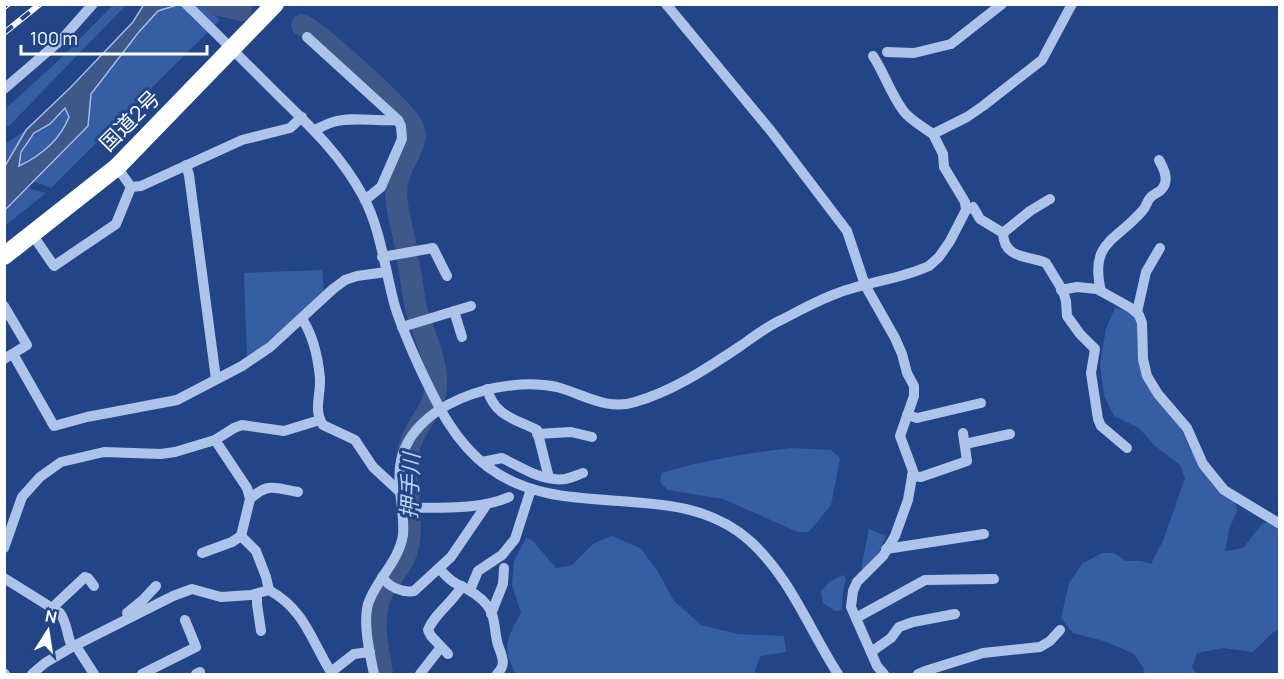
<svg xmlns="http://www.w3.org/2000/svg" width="1284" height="679" viewBox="0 0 1284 679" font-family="Manrope,'Noto Sans JP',sans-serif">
<rect width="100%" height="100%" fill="#224588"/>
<g fill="#365ea5">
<polygon points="114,4 126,5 8,127 5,123 5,109 57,62"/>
<polygon points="177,5 202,5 220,20 51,188 33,181 88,126 91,94 138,33 158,11"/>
<path d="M65 107 69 117C60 140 40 155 18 166 25 134 45 130 65 107Z"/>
<polygon points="26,130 6,163 5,166 5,144"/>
<polygon points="27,188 46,193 5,226 5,210"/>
<polygon points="322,270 324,293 247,359 244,273"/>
<polygon points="1115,308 1127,310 1138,320 1147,386 1178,421 1189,447 1206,472 1233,494 1237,511 1229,529 1225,551 1243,548 1263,523 1276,522 1279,528 1279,630 1272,633 1253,652 1223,648 1197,653 1192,667 1197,674 1143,674 1144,669 1134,654 1104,641 1073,633 1061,618 1069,583 1083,563 1102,553 1114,553 1126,561 1141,561 1151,564 1163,541 1185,478 1180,465 1154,445 1139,428 1114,416 1104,396 1100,363 1106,329"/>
<path d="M792 448 831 450 840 458 831 505 809 532H798L723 499 668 490 660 482 662 473C704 460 748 453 792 448Z"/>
<polygon points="869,529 886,536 877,556 862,573 862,564"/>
<path d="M612 536 640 548 657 570 674 601 701 625 738 634 784 636 786 652 760 656 754 674H516C501 648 507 638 521 613L512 585 514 561 526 538 532 540 556 568 572 565 594 543Z"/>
<polygon points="843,575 846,578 842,597 842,610 835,611 823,603 821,592 829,582"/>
</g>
<path fill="#3f5889" stroke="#a1bdeb" stroke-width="1.5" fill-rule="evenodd" d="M144 4 177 5 158 11 138 33 91 94 88 126 5 210V166L26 130 70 88 133 22ZM65 108 69 117C60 140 40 156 19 166L21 152 34 133 50 124Z"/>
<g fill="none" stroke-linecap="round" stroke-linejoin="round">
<g stroke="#3f5889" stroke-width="22">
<polyline points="215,4 241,10"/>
<path d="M302 25C317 31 406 111 413 127 414 128 415 135 415 136 413 152 399 167 397 183 394 202 401 224 405 242"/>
<path d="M382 674C378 648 370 618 382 593 391 575 406 563 409 541 414 509 401 476 410 445 416 424 434 410 436 387 438 361 424 336 417 312 413 296 412 279 408 262"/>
</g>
<g stroke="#adc3ea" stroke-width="10">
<path d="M186 4C217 34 246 63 276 93 309 125 341 155 363 196 380 227 385 269 394 303 400 324 409 344 418 364 436 402 453 441 488 467 564 525 677 475 750 541 790 577 809 629 838 674"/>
<polyline points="666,4 771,131 847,231 865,285 895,338 902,354 907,373 914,386 914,396 900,436 913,471 908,500 895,536 883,556 857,582 853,591 851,607 877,666 884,674"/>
<polyline points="307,37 398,120 401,126 402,139 381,187 365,200"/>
<polyline points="887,52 914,53 951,44 1002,4"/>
<path d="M873 56C885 74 892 98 906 114 914 122 924 128 933 134"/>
<polyline points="4,89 62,39 93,4"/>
<path d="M314 130C320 128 326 124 333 122 353 116 377 122 398 120"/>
<polyline points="186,165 189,175 216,379"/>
<polyline points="117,167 131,187 141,186 242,140 290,128 302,117"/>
<path d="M966 210 973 207 980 219 1003 233C1004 260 1029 255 1046 263L1063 291 1066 301 1067 316 1080 334 1095 349 1091 373 1098 419 1101 426 1127 448"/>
<polyline points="1003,233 1030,211 1050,199"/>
<polyline points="32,234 54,266 116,224 131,187"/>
<polyline points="382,257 433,248 447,276"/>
<polyline points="1061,290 1077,287 1097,289 1131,308 1139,315 1142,323 1143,359 1147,376 1158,394 1187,428 1203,464 1224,490 1280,524"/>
<path d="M1101 291C1089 241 1117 241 1143 210 1146 207 1147 201 1150 198 1153 194 1158 193 1161 190 1170 181 1164 169 1159 160"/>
<polyline points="4,306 27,345 4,359"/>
<polyline points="454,311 462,337"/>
<polyline points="1137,312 1146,272 1160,248"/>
<path d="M302 319C313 335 318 358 320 378 321 395 313 410 323 425L355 440 373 467 400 492"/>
<polyline points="402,327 471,306"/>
<polyline points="13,354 54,426 87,417 177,400 242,366 270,347 333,289 345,280 357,276 386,272"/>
<path d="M487 389C495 417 516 419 537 430L549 478"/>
<polyline points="907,415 917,418 981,403"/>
<polyline points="537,434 571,432 592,437"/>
<polyline points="965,444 1010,434"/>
<path d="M482 462 502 458C521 467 542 482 565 479 571 478 577 475 583 473"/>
<polyline points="912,476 921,477 967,461 963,433"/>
<path d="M250 499C268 482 275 488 298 492"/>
<path d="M402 508C437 507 476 511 509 497"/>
<polyline points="241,536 256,551 266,577 269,590"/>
<polyline points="4,548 22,497 40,477 61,462 104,452 161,454 175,452 215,440 234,428 242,425 284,431 320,420"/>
<polyline points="886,549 984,534"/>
<polyline points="202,553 232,542 241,536 250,499 247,488 215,440"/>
<path d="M439 569C445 574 450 581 457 584 468 589 479 595 487 605 496 616 494 632 498 645 502 656 507 665 497 674"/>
<path d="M382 577C389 587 402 593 414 591L451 557 487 504"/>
<path d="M4 578 60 613C67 622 67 636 72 647"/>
<polyline points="470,590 478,571 502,555 515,539 531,489"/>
<polyline points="257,594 257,604 261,631"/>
<polyline points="52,608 85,577 88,578 94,586"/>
<polyline points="127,613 143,600 156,586"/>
<polyline points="491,614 503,584 504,568"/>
<polyline points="856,618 925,580 994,579"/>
<polyline points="76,646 94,674"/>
<polyline points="871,652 891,638 899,627 913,622 955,614"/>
<path d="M448 654 431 636 428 630C434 614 453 602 462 586"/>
<polyline points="4,674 5,674"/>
<path d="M32 674 45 663 72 647 173 596 192 589 221 597 251 595 269 590C305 610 311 640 331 672L354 654 370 652"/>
<polyline points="142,674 196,647 185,620"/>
<polyline points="196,674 200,672"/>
<path d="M374 674C370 655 361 617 370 599 380 576 399 560 403 535 405 512 397 490 400 467 407 403 503 375 557 387 583 394 607 411 635 402 673 391 706 369 739 347 752 338 766 327 781 320 799 311 818 300 838 293 867 282 901 279 929 266L939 257 950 241 966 210 965 202 944 167 943 154 933 134 967 117 983 106 1042 60 1072 4"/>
<polyline points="420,674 441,647"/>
<polyline points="918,674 925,671 983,653 1040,647 1050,641 1060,630"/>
</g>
<polyline stroke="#fff" stroke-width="18" points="4,256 117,167 275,4"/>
<g stroke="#fff" stroke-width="6">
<g id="rail">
<polyline points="4,7 8,4"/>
<polyline points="4,33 40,4"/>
</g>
</g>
<use href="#rail" stroke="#224588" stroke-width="4" stroke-dasharray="11" stroke-linecap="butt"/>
</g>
<g text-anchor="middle" stroke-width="6" stroke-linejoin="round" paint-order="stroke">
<g font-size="21" fill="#fff" stroke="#224588">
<text transform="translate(130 121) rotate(-45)" y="7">国道2号</text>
</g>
<g font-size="22" font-style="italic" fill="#b9cef1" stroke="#224588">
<text transform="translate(410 486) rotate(-88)" y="8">押手川</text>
</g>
</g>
<rect width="1284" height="679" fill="none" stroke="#ffffff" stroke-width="12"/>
<g transform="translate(48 631) rotate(12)" stroke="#224588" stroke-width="4.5" paint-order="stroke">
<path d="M0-4.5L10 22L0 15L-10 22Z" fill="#ffffff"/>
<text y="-9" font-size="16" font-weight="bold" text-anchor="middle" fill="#ffffff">N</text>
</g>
<path d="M21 45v9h186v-9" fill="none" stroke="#ffffff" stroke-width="3"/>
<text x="30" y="45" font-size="18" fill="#ffffff" stroke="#224588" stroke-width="4.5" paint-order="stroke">100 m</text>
</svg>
